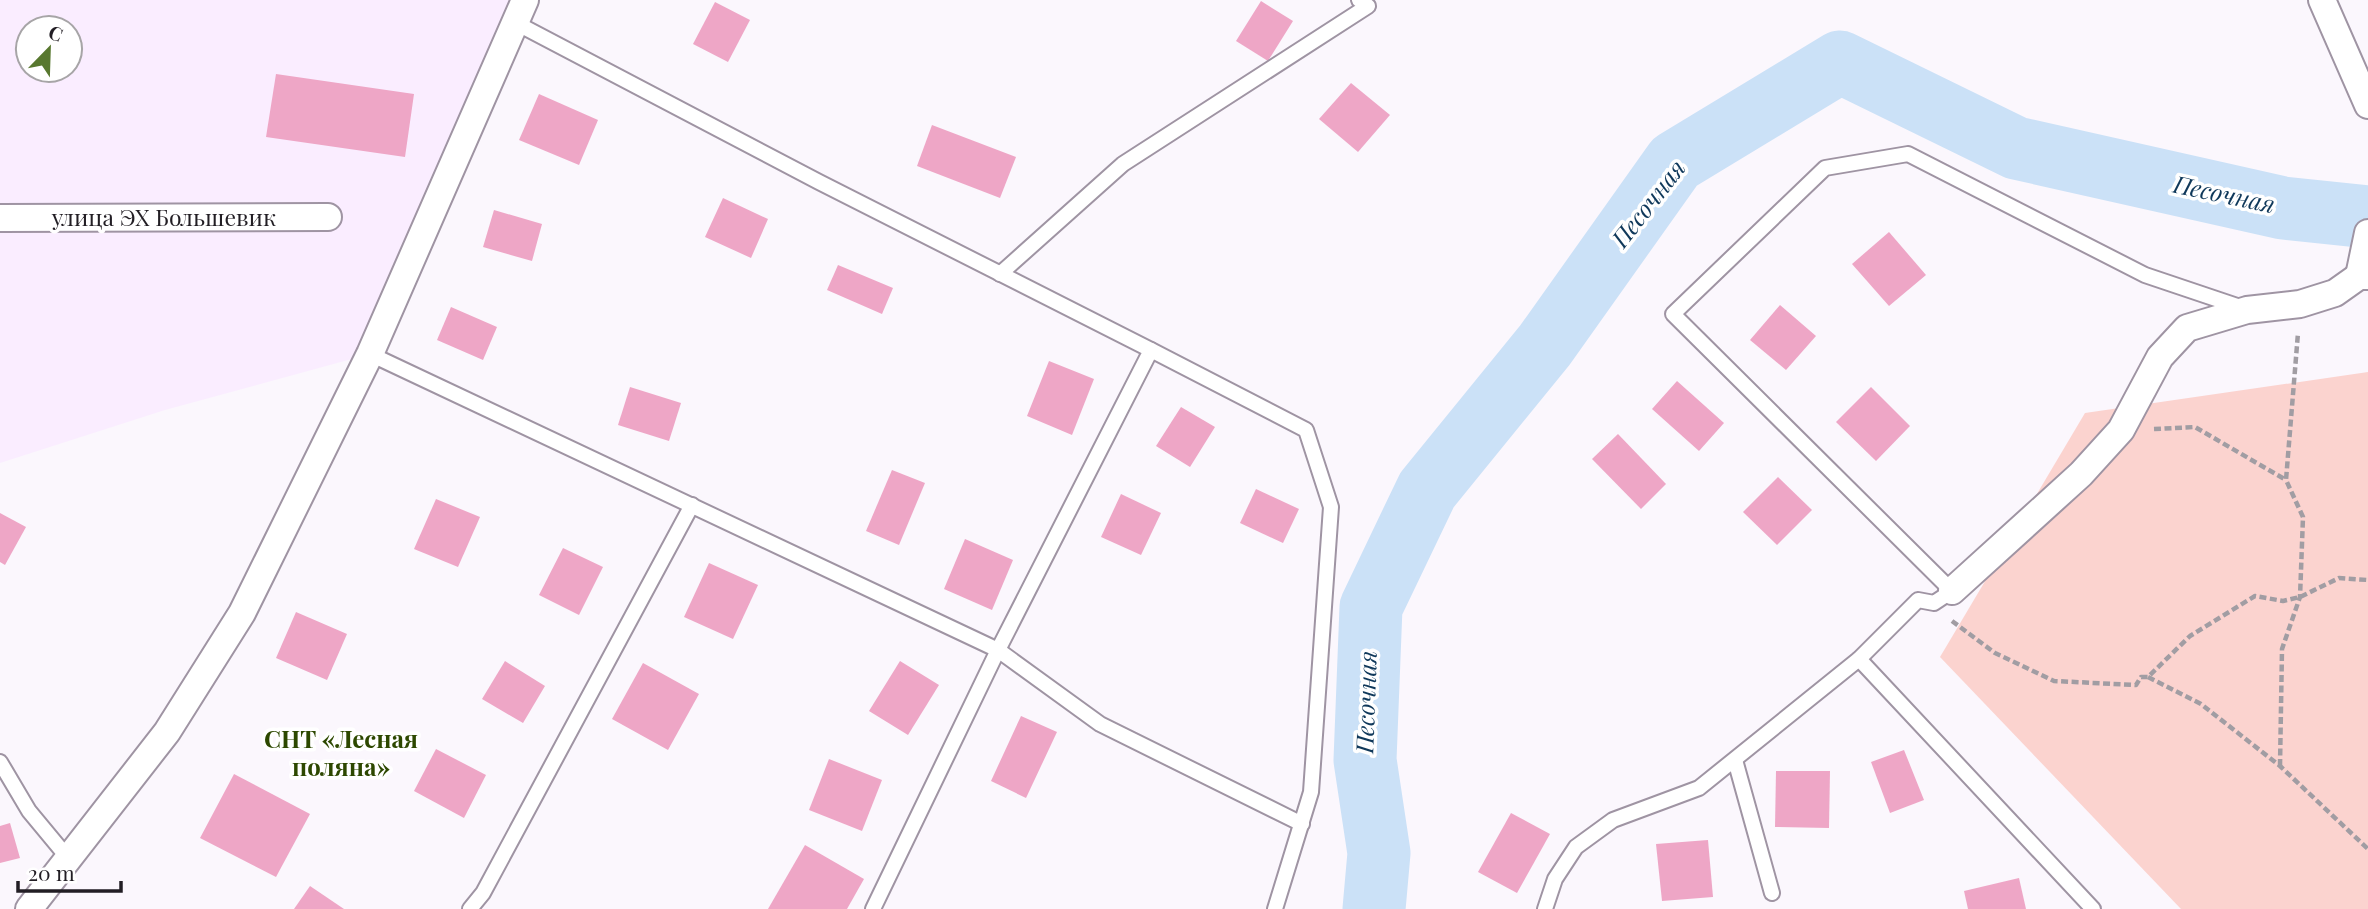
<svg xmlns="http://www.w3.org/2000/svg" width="2368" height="909" viewBox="0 0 2368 909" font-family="'Playfair Display',serif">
<rect width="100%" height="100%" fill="#fbf7fd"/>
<path fill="#faedff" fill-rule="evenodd" d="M0 0H528L370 354 165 410 0 463ZM28 28H70V70H28Z"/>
<polygon fill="#fbd3cf" points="2368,372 2368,909 2181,909 1940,657 2085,413"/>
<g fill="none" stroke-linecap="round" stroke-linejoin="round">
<polyline stroke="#cbe1f7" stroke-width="63" points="1374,909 1379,853 1365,760 1371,607 1427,490 1545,345 1675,162 1840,62 2016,148 2283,208 2368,217"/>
</g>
<g fill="#eea6c6">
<polygon points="1261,1 1293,21 1268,61 1236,41"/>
<polygon points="715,2 750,20 728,62 693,44"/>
<polygon points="276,74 414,94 405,157 266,137"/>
<polygon points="1351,83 1390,115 1358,152 1319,119"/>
<polygon points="539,94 598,120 579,165 519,140"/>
<polygon points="932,125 1016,157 1000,198 917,166"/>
<polygon points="723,198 768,219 751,258 705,237"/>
<polygon points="494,210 542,224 532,261 483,247"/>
<polygon points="1889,232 1926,275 1889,306 1852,264"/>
<polygon points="838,265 893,288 882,314 827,290"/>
<polygon points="1780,305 1816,336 1786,370 1750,340"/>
<polygon points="451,307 497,327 483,360 437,340"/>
<polygon points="1049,361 1094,379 1072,435 1027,416"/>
<polygon points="1677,381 1724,423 1699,451 1652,409"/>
<polygon points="630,387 681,403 669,441 618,425"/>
<polygon points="1871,387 1910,426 1876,461 1836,422"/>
<polygon points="1181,407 1215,427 1190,467 1156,446"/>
<polygon points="1618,434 1666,484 1641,509 1592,459"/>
<polygon points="892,470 925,483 899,545 866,531"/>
<polygon points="1778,477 1812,510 1777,545 1743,512"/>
<polygon points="1256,489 1299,509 1283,543 1240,523"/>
<polygon points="1121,494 1161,513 1141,555 1101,537"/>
<polygon points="436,499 480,517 458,567 414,549"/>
<polygon points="0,513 26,527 5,565 0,562"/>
<polygon points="965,539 1013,560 992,610 944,589"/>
<polygon points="563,548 603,567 579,615 539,595"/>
<polygon points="709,563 758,585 733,639 684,617"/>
<polygon points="296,612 347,634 327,680 276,658"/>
<polygon points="505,661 545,686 523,723 482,699"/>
<polygon points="900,661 939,685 908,735 869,711"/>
<polygon points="643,663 699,694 668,750 612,719"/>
<polygon points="1021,716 1057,732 1026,798 991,781"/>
<polygon points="436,749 486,775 464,818 414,791"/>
<polygon points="1904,750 1924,800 1890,813 1871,762"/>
<polygon points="829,759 882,780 862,831 809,810"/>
<polygon points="1776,771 1830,771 1829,828 1775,827"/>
<polygon points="234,774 310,814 276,877 200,838"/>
<polygon points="1511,813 1550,834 1517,893 1478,872"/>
<polygon points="10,823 20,858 0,863 0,826"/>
<polygon points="1708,840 1713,897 1662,901 1656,844"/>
<polygon points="805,845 864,879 847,909 768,909"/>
<polygon points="2019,878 2026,909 1968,909 1964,891"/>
<polygon points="310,886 344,909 294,909"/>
</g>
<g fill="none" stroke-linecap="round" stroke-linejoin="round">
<g stroke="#9f94a3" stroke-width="18">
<g id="lane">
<polyline points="516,23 819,182 1151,350 998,650 873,909"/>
<polyline points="1000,274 1123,164 1368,6 1359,0"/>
<polyline points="1151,350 1306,430 1331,507 1311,792 1275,909"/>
<polyline points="370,354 998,650 1100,724 1302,824"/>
<polyline points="1859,659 2093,909"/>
<polyline points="1735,760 1772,893"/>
<polyline points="0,762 29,811 68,858"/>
<polyline points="470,909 483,893 692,505"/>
<polyline points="1545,909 1555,879 1576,847 1613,820 1699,788 1859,659 1918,600 1934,603 1952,591 1673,314 1825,168 1908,154 2145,275 2243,308"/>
</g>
</g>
<g stroke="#9f94a3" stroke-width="30">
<g id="street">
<polyline points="2322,0 2368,105"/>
<polyline points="0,218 328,217"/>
<polyline points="2359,276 2368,233"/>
<polyline points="1952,591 2081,474 2121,430 2160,357 2187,328 2247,310 2300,304 2335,293 2359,276 2368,276"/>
<polyline points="29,909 167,732 242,613 370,354 525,0"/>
</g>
</g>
<g stroke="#a19da3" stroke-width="4.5" stroke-dasharray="7 3.5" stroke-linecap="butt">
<polyline points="2154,429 2195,427 2286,480"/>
<polyline points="1952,621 1995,653 2054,681 2136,685 2141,677 2148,677 2190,636 2255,596 2283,601 2300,597 2339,578 2368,580"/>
<polyline points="2148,677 2201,704 2280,766 2368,849"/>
<polyline points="2280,766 2282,649 2300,597 2303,517 2286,480 2298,333"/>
</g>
<use href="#lane" stroke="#fff" stroke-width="14"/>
<use href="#street" stroke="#fff" stroke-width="26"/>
</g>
<g text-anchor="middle" stroke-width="7" stroke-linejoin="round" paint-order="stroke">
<g font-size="23" fill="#221e24" stroke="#fff">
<text x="164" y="226">улица ЭХ Большевик</text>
</g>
<g font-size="24" font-style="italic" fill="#0f385a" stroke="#fff">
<text transform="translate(2224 195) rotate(12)" y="8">Песочная</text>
<text transform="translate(1649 204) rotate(-52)" y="8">Песочная</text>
<text transform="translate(1367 702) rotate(-88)" y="8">Песочная</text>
</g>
<g font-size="24" font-weight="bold" fill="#2d4800" stroke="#fff">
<text x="341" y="748">СНТ «Лесная<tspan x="341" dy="28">поляна»</tspan></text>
</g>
</g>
<g transform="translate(49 49) rotate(23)"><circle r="33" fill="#ffffff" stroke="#a7a5a7" stroke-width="2"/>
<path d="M0-5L12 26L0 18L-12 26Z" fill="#58782f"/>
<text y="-10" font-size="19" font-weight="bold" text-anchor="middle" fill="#221e24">С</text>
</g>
<path d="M18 881v10h103v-10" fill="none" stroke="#221e24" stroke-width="3.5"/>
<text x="28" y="881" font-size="21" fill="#221e24" stroke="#ffffff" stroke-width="5" paint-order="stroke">20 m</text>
</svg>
